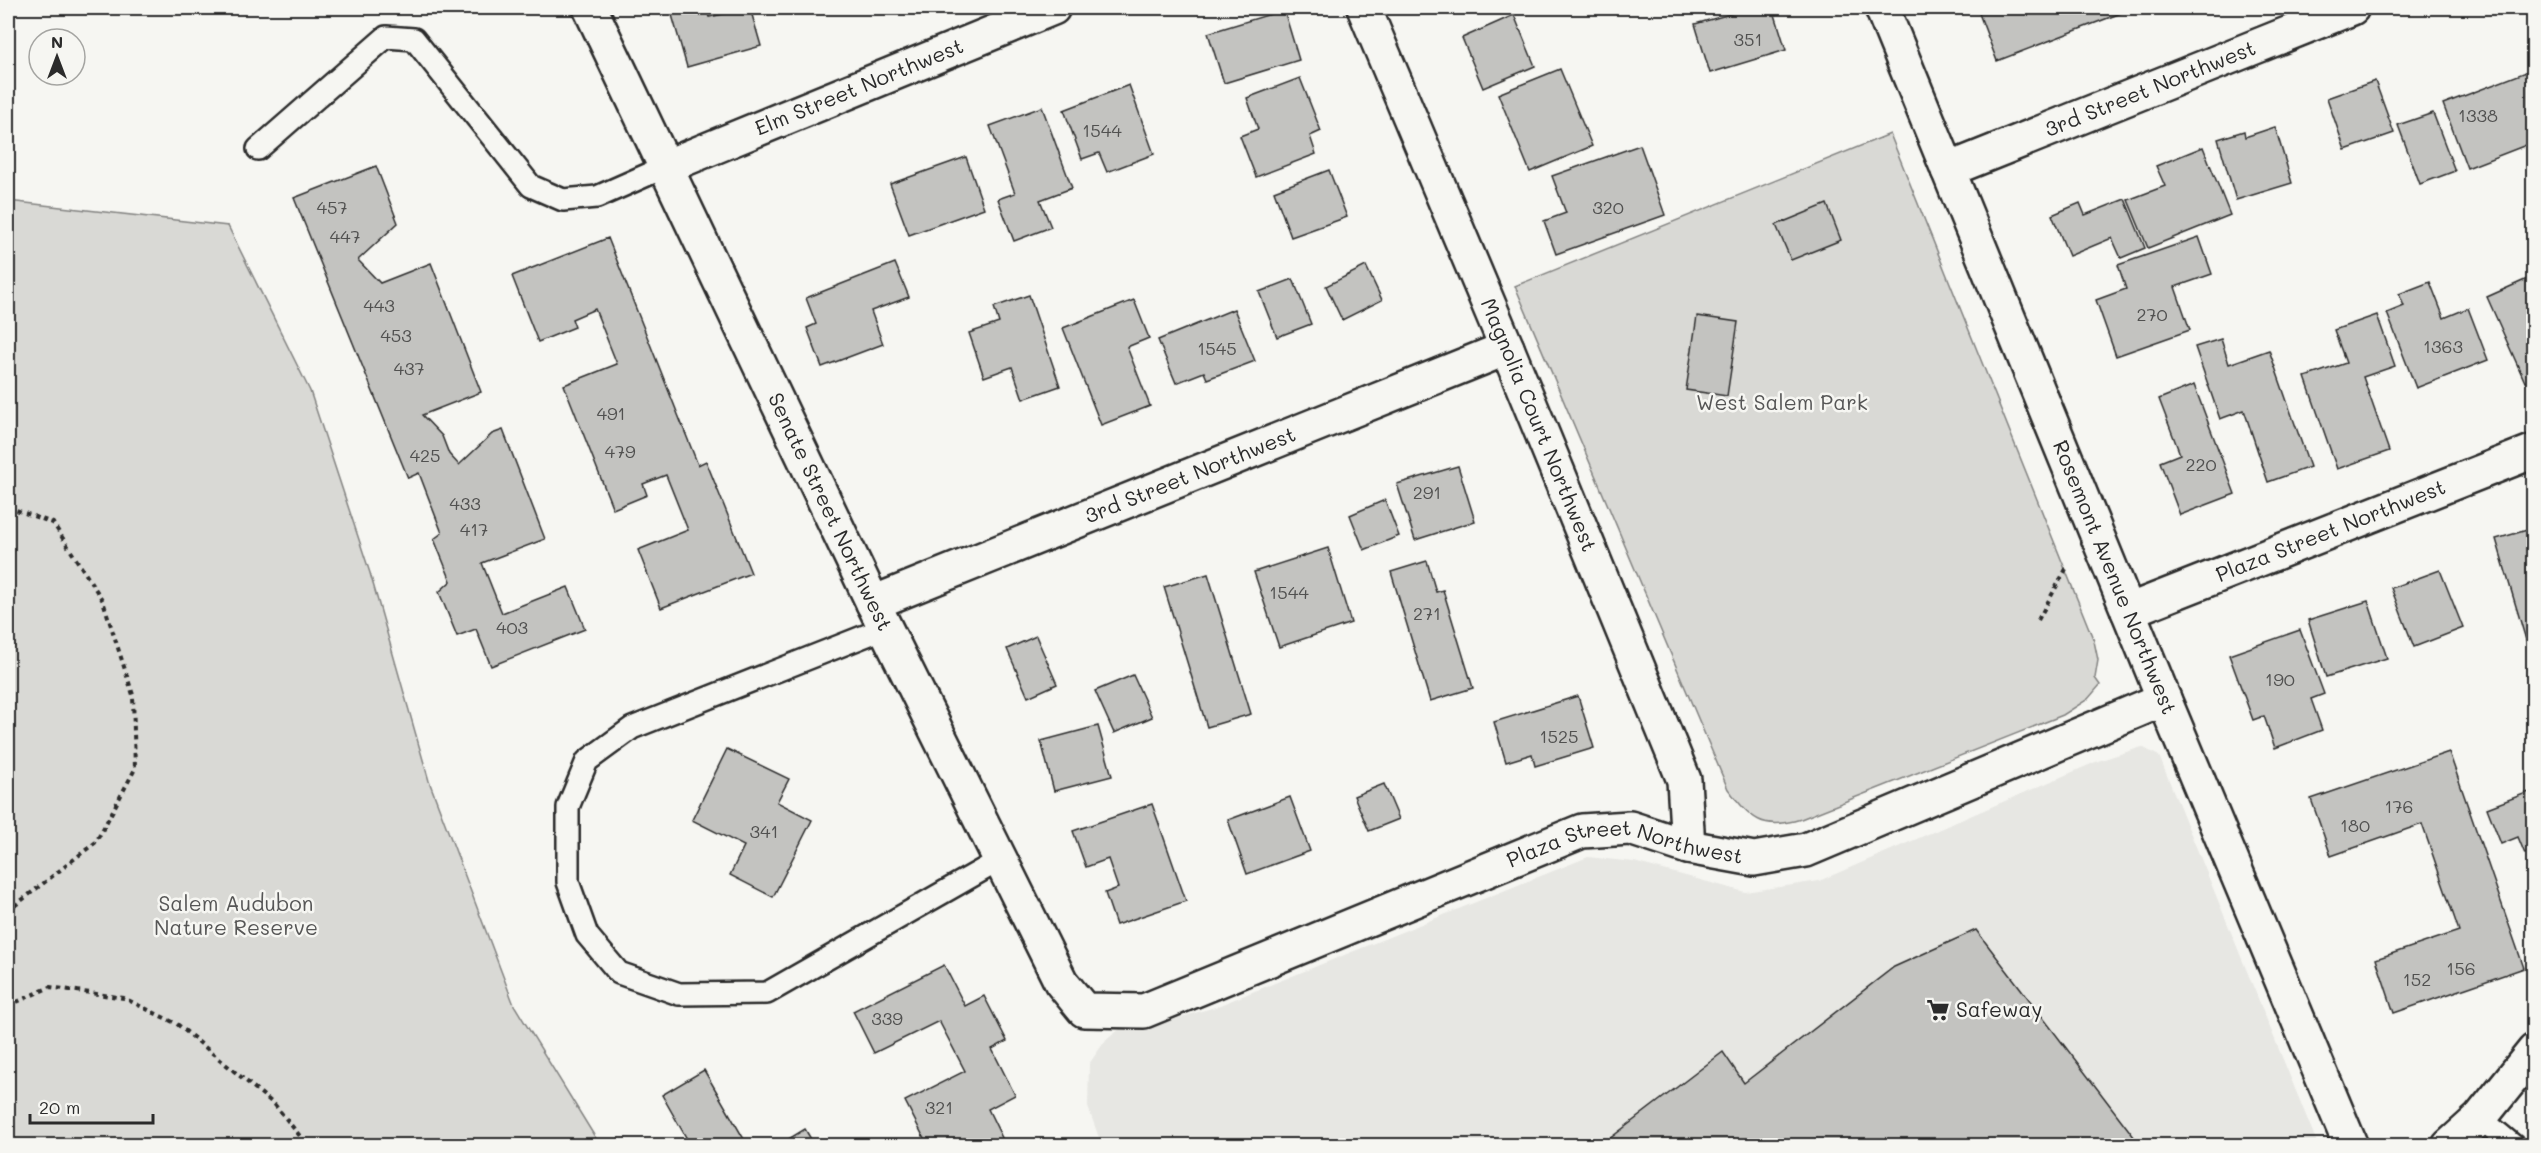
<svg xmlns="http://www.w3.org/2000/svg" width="2541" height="1153" viewBox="0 0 2541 1153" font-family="Mali,sans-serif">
<rect width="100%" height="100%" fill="#f6f6f2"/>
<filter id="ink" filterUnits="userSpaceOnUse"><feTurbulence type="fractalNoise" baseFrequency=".0167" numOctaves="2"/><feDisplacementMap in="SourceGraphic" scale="12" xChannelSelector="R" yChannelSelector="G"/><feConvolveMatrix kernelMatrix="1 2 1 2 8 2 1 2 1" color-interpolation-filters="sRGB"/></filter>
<g filter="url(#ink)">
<polygon fill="#e7e7e3" points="2142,747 2159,756 2318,1145 1102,1146 1088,1107 1089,1064 1105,1041 1121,1028 1152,1026 1215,1007 1588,857 1634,862 1745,892 1819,881 2098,761"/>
<g fill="#d9d9d5" stroke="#828280" stroke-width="1.5">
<path d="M1890 134 2094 641 2098 660 2095 678 2100 685 2088 699 2063 715 1801 819C1762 831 1751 819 1728 789L1515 286Z"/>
<polygon points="8,201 228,226 310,391 370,573 429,781 514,1005 600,1145 8,1145"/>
</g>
<g fill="#c3c3c0" stroke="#2b2b2b" stroke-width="1.5">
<polygon points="670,8 706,8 709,17 750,8 761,46 687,67"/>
<polygon points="1751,8 1773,8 1786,50 1710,73 1695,24"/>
<polygon points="1977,8 2119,8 2121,13 1997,61"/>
<polygon points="1284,10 1299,60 1224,83 1208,33"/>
<polygon points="1514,15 1535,66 1483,88 1462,38"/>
<polygon points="1560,69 1592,146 1530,172 1498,94"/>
<polygon points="2534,69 2534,142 2467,168 2443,104"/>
<polygon points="1300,78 1321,131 1310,136 1316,154 1256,177 1240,136 1258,129 1247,98"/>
<polygon points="2375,81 2394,133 2345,150 2327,98"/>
<polygon points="1129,85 1154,154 1107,172 1099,153 1082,159 1064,110"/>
<polygon points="1042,107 1072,188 1040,200 1051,227 1014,241 998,199 1015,193 990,126"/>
<polygon points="2433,113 2455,171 2420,184 2398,125"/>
<polygon points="2275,127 2292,183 2236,200 2218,139 2244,131 2245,137"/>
<polygon points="1640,145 1665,215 1556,254 1544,221 1566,213 1552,176"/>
<polygon points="2203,147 2230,215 2148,248 2128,200 2165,186 2156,166"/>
<polygon points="966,157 984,208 909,235 890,184"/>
<polygon points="376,166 398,223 358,260 380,283 431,263 481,392 422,415 442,436 449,454 459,465 492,434 503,430 545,539 482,563 502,613 568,587 585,629 491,666 476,629 457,636 439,592 451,581 434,539 442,533 419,473 408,478 294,198"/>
<polygon points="1329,170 1347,217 1291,237 1274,191"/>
<polygon points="2125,199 2145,248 2121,258 2112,238 2069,256 2052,215 2080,203 2085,215"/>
<polygon points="1827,204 1841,240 1791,260 1776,225"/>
<polygon points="2199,237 2212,274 2175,287 2190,330 2116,356 2096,300 2126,289 2118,265"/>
<polygon points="608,238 698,465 706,461 751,573 661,608 638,550 688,530 666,475 643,484 647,495 613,509 564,385 617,364 595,309 572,319 575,327 538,342 512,276"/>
<polygon points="895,263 909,297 871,311 883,344 822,367 807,328 816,324 806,298"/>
<polygon points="1366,266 1382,300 1342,320 1326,286"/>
<polygon points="2534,276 2534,378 2525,382 2487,297"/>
<polygon points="1293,279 1311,324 1277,337 1259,292"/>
<polygon points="2430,282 2444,318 2468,308 2488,360 2416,388 2387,313 2404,306 2399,294"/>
<polygon points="1029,295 1060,386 1023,399 1012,367 984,377 969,333 999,323 994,307"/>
<polygon points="1134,300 1149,338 1127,347 1150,406 1101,425 1063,328"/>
<polygon points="1234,309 1255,361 1207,379 1204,372 1176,383 1158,340"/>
<polygon points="2377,315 2395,366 2363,377 2389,451 2337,469 2305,377 2346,363 2334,330"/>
<polygon points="1697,316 1738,322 1727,396 1686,390"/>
<polygon points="2221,339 2229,364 2269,350 2310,467 2268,482 2244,410 2220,419 2195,347"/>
<polygon points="2194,385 2235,494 2180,515 2160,462 2180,454 2159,399"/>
<polygon points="1458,466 1475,521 1415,540 1397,484"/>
<polygon points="1385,500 1399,536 1364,550 1350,515"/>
<polygon points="2534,528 2534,638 2526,640 2496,539"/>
<polygon points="1328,548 1351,623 1279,647 1254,572"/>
<polygon points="1427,561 1436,592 1443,590 1473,688 1430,701 1391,572"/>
<polygon points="2440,570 2463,628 2414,647 2391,588"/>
<polygon points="1208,574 1251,714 1207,727 1164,587"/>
<polygon points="2368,601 2387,658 2326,677 2308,620"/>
<polygon points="2300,630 2324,694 2311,699 2322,730 2275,748 2264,716 2253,720 2229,655"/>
<polygon points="1036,636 1057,684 1028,697 1007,649"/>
<polygon points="1133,675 1152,717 1114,733 1095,691"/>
<polygon points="1578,696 1594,748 1535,766 1532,754 1506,762 1494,722"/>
<polygon points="1098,726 1112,776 1054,791 1041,741"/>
<polygon points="727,749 789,779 777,802 812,820 773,897 730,875 744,846 692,820"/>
<polygon points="2449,752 2524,968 2394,1013 2376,959 2459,931 2422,824 2331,856 2311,799"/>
<polygon points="1384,784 1399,819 1369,831 1354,796"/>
<polygon points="2534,790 2534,850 2525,854 2518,837 2501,844 2487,808"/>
<polygon points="1290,797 1310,851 1247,874 1228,820"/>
<polygon points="1152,804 1186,901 1116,925 1105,893 1118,888 1108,859 1086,867 1073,831"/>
<polygon points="1976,930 2141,1146 1600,1146 1723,1052 1744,1083 1894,967"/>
<polygon points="944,965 965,1006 984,996 1007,1041 992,1049 1015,1095 988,1109 1006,1146 919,1146 926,1142 905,1101 965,1071 939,1021 874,1053 853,1011"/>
<polygon points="704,1070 748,1146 691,1146 662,1095"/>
<polygon points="805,1129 815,1146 777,1146"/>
</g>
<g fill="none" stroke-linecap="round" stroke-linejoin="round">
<g stroke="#2b2b2b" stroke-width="26">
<g id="lane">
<polyline points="258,149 386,37 414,39 531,186 563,200 597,197 665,167"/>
<polyline points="885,628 632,728 587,761 568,807 568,882 587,935 619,973 679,994 767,993 1000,860"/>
<polyline points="2480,1118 2514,1146"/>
</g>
</g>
<g stroke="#2b2b2b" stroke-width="38">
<g id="street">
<path id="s1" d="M590 8 873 603 1061 982 1084 1010 1144 1011 1582 831 1630 828 1688 847 1754 859 1806 850 2164 699"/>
<path id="s2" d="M1364 8 1507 348 1684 780 1688 847"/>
<path id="s3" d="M665 167 1053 8"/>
<path id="s4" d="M1948 170 2352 8"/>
<path id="s5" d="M873 603 1507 348"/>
<path id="s6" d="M2128 611 2534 451"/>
<polyline points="2449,1146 2480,1118 2534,1051"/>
</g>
</g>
<g stroke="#2b2b2b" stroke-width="38">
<g id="secondary">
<path id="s7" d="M1882 8 2164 699 2351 1146"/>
</g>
</g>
<g stroke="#2b2b2b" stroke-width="4" stroke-dasharray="4.5 4.5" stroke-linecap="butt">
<polyline points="8,507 53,523 103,601 133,695 135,769 96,842 8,911"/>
<polyline points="2038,620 2066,569 2070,567"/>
<polyline points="8,1006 50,987 124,998 177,1024 275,1105 308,1146"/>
</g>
<use href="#lane" stroke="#f6f6f2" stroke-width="21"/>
<use href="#street" stroke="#f6f6f2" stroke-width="33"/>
<use href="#secondary" stroke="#f6f6f2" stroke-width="33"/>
</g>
</g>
<defs>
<g id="supermarket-bare" transform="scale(1.8)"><path d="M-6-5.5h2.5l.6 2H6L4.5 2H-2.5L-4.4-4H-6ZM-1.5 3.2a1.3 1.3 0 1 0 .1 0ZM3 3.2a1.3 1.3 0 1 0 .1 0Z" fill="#2b2b2b" stroke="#f6f6f2" stroke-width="2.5" paint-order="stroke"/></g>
</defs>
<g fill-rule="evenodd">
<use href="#supermarket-bare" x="1938" y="1010"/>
</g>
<g text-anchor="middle" stroke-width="5" stroke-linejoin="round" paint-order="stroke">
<g font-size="18" fill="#515150">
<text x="1748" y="46">351</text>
<text x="2478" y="122">1338</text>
<text x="1102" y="137">1544</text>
<text x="332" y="214">457</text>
<text x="1608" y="214">320</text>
<text x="345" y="243">447</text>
<text x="379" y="312">443</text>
<text x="2152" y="321">270</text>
<text x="396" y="342">453</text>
<text x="2443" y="353">1363</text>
<text x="1217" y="355">1545</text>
<text x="409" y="375">437</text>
<text x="611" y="420">491</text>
<text x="620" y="458">479</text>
<text x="425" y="462">425</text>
<text x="2201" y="471">220</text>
<text x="1427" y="499">291</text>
<text x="465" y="510">433</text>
<text x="474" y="536">417</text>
<text x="1289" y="599">1544</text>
<text x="1427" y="620">271</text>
<text x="512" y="634">403</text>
<text x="2280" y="686">190</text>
<text x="1559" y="743">1525</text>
<text x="2399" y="813">176</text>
<text x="2355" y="832">180</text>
<text x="764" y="838">341</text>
<text x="2461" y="975">156</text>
<text x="2417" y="986">152</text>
<text x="887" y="1025">339</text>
<text x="939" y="1114">321</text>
</g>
<g font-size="21" fill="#2b2b2b" stroke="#f6f6f2">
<text dy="7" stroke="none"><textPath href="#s3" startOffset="210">Elm Street Northwest</textPath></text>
<text dy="7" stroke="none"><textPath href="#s4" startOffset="218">3rd Street Northwest</textPath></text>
<text dy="7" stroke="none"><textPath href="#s2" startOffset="452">Magnolia Court Northwest</textPath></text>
<text dy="7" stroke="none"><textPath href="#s5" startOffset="342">3rd Street Northwest</textPath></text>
<text dy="7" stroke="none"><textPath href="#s1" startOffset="558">Senate Street Northwest</textPath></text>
<text dy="7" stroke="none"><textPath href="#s6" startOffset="218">Plaza Street Northwest</textPath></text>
<text dy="7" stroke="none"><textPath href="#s7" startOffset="615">Rosemont Avenue Northwest</textPath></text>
<text dy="7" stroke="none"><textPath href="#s1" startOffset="1694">Plaza Street Northwest</textPath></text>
</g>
<g font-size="21" fill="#565656" stroke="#f6f6f2">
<text x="1782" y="410">West Salem Park</text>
<text x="236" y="911">Salem Audubon<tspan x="236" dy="24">Nature Reserve</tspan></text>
</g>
<g font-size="21" fill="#2b2b2b" stroke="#f6f6f2" text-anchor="start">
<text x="1956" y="1017">Safeway</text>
</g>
</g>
<rect width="2541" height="1153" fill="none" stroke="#f6f6f2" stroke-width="30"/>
<rect x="15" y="15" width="2511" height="1123" fill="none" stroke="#2b2b2b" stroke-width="2" filter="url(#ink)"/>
<g transform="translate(57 57)"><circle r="28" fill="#f6f6f2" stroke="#a5a5a2" stroke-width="1.5"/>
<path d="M0-4.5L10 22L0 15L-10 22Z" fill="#2b2b2b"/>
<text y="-9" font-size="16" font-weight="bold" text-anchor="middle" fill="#2b2b2b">N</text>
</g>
<path d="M30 1114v9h123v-9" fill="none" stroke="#2b2b2b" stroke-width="3"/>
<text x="39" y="1114" font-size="18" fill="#2b2b2b" stroke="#f6f6f2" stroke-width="4.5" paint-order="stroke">20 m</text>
</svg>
